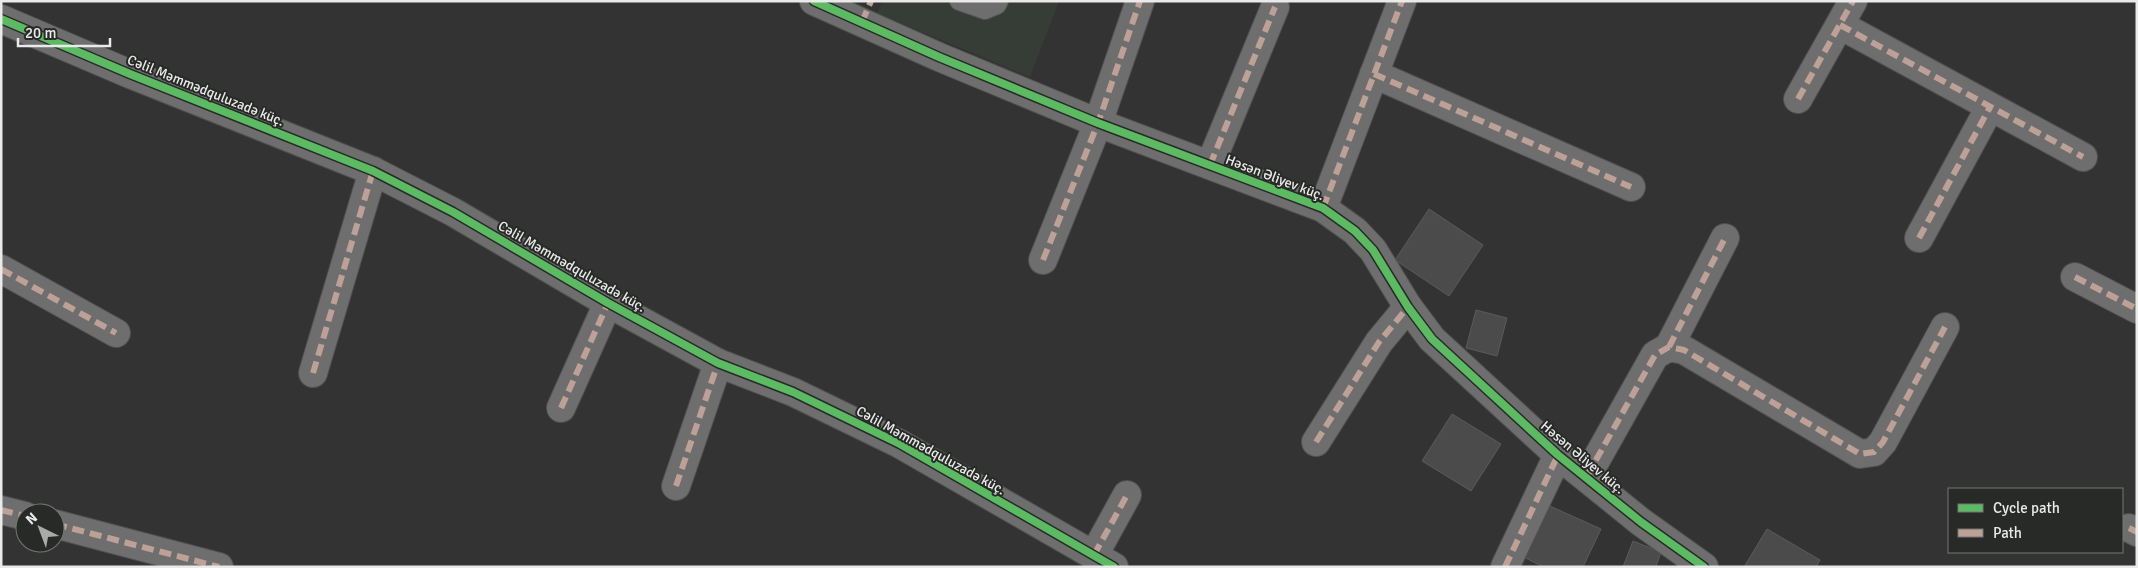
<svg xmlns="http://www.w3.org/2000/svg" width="2138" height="568" viewBox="0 0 2138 568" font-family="Signika,sans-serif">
<rect width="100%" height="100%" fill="#333"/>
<polygon fill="#363d37" points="882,1 1059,1 1030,77 877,13"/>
<g fill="#4b4b4c" stroke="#5b5b5b">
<polygon points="1429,209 1483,245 1449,296 1395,260"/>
<polygon points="1476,310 1507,318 1497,356 1466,348"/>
<polygon points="1452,414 1501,444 1471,491 1422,461"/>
<polygon points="1541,502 1601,529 1583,567 1544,567 1517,554"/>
<polygon points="1767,529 1820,560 1816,567 1744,567"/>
<polygon points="1633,541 1661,552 1656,566 1658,567 1623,567"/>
</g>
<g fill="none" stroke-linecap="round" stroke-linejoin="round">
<g stroke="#515151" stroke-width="20">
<polyline id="lane" points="959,1 985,10 997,5 999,1"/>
</g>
<g stroke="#515151" stroke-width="30">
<g id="street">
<polyline points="814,1 939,57 1098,123 1323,208 1355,231 1373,250 1408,307 1432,339 1558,455 1641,522 1704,567"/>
<polyline points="1,19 130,74 373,171 453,212 608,303 718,363 793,392 900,444 1114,567"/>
<polyline points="1840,25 2083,157"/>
<polyline points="1374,74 1631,187"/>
<polyline points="1798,99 1853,1"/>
<polyline points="1210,165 1275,7"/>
<polyline points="1323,208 1402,1"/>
<polyline points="1919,238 1990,107"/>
<polyline points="1043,260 1098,123 1140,1"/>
<polyline points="1,269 116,333"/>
<polyline points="2075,277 2137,309"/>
<polyline points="1669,347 1725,238"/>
<polyline points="313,373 373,171"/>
<polyline points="561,408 608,303"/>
<polyline points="1316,442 1379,342 1408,307"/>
<polyline points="1587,476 1655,355 1669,347 1684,350 1860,454 1874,452 1883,442 1945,327"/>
<polyline points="676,486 718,363"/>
<polyline points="1,510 25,516"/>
<polyline points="55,524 219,567"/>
<polyline points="2129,528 2137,532"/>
<polyline points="1094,555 1127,495"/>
<polyline points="1505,567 1558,455"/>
</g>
</g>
<use href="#lane" stroke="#6e6e6e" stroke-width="18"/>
<use href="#street" stroke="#6e6e6e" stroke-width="28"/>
<g stroke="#bda197" stroke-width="6" stroke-dasharray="12 6" stroke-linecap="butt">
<polyline points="862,22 871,1"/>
<polyline points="1840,25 2083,157"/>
<polyline points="1374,74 1631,187"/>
<polyline points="1798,99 1853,1"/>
<polyline points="1210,165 1275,7"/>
<polyline points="1323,208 1402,1"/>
<polyline points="1919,238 1990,107"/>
<polyline points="1043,260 1098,123 1140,1"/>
<polyline points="1,269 116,333"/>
<polyline points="2075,277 2137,309"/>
<polyline points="1669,347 1725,238"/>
<polyline points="313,373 373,171"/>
<polyline points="561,408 608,303"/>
<polyline points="1316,442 1379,342 1408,307"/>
<polyline points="1587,476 1655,355 1669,347 1684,350 1860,454 1874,452 1883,442 1945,327"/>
<polyline points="676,486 718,363"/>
<polyline points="1,510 25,516"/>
<polyline points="55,524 219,567"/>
<polyline points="2129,528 2137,532"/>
<polyline points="1094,555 1127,495"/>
<polyline points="1505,567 1558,455"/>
</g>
<g stroke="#282a28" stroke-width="11">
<g id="cycleway">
<polyline points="814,1 939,57 1098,123 1323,208 1355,231 1373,250 1408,307 1432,339 1558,455 1641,522 1704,567"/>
<polyline points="1,19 130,74 373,171 453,212 608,303 718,363 793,392 900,444 1114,567"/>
</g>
</g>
<use href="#cycleway" stroke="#5cba63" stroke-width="8"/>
</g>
<g text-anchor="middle" stroke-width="4" stroke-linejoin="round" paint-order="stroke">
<g font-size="14" fill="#e9eae9" stroke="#282a28">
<text transform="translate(206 90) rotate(22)" y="5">Cəlil Məmmədquluzadə küç.</text>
<text transform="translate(1275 177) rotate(21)" y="5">Həsən Əliyev küç.</text>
<text transform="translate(572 266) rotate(30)" y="5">Cəlil Məmmədquluzadə küç.</text>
<text transform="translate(931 450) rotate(29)" y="5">Cəlil Məmmədquluzadə küç.</text>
<text transform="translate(1583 457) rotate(40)" y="5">Həsən Əliyev küç.</text>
</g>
</g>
<rect width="2138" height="568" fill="none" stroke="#e9eae9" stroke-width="5"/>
<rect x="1948" y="488" width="175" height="65" fill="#282a28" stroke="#757775"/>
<rect x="1958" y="504" width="25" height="8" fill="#5cba63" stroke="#757775"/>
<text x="1993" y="513" font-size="15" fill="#e9eae9">Cycle path</text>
<rect x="1958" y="529" width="25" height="8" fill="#bda197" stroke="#757775"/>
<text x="1993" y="538" font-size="15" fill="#e9eae9">Path</text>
<g transform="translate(40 528) rotate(318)"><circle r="24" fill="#282a28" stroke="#757775"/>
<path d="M0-4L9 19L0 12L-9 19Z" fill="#a9aaa9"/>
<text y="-8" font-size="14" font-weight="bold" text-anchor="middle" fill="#e9eae9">N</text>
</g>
<path d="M18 38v8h92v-8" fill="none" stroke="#e9eae9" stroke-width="2.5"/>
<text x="25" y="38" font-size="15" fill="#e9eae9" stroke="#282a28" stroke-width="4" paint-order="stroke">20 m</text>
</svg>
